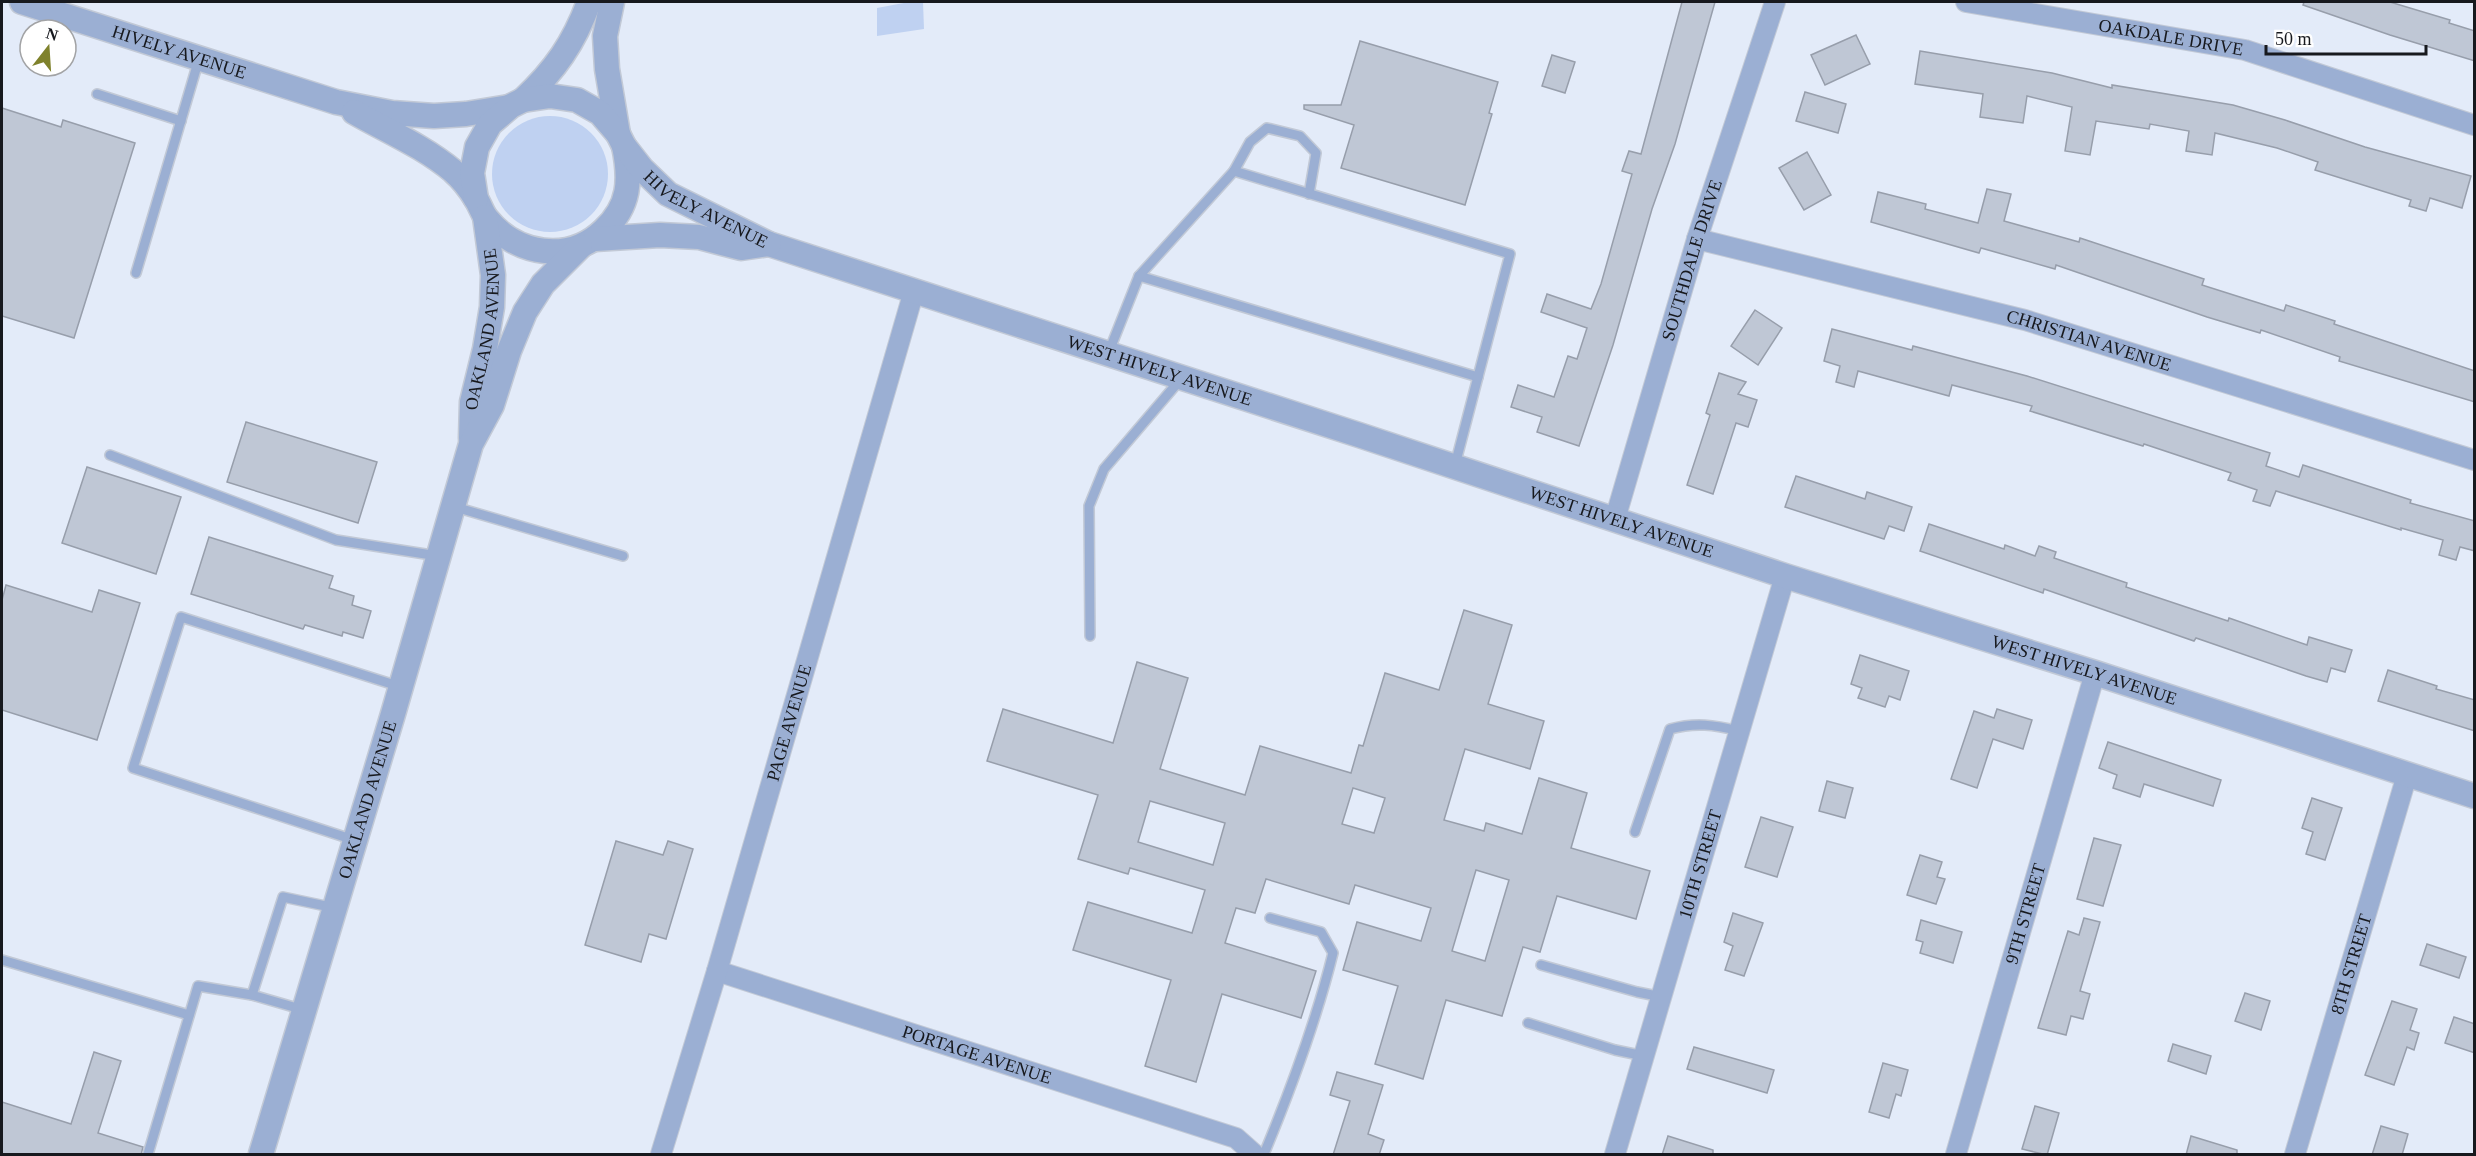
<svg xmlns="http://www.w3.org/2000/svg" width="2476" height="1156" viewBox="0 0 2476 1156" font-family="'Times New Roman',serif">
<rect width="100%" height="100%" fill="#e3ebf9"/>
<g fill="#bfd1f1">
<polygon points="909,2 923,2 924,29 877,36 877,8"/>
<circle cx="550" cy="174" r="58"/>
</g>
<g fill="#bfc7d5" stroke="#979eab" stroke-width="1.5" fill-rule="evenodd">
<polygon points="1682,2 1715,2 1675,144 1652,209 1613,345 1579,446 1537,432 1542,417 1511,407 1518,385 1554,397 1568,356 1577,359 1587,328 1541,312 1547,294 1591,309 1601,284 1632,174 1622,171 1629,151 1641,154"/>
<polygon points="2304,2 2390,2 2450,20 2449,23 2475,31 2475,61 2390,35 2303,5"/>
<polygon points="1856,35 1870,64 1825,85 1811,55"/>
<polygon points="1360,41 1498,82 1489,113 1492,114 1465,205 1341,168 1354,125 1304,109 1304,105 1341,105"/>
<polygon points="1920,51 2052,73 2112,88 2112,85 2233,105 2285,120 2365,147 2471,176 2462,208 2430,198 2426,211 2409,206 2411,200 2315,170 2318,162 2277,148 2215,133 2212,155 2186,151 2189,131 2150,124 2149,129 2096,121 2090,155 2065,151 2072,107 2027,96 2023,123 1980,117 1983,94 1915,84"/>
<polygon points="1552,55 1575,62 1565,93 1542,86"/>
<polygon points="1805,92 1846,104 1838,133 1796,121"/>
<polygon points="2,108 61,127 63,120 135,143 74,338 2,316"/>
<polygon points="1807,152 1831,195 1804,210 1779,168"/>
<polygon points="1987,189 2011,194 2004,221 2079,242 2080,238 2204,279 2202,285 2284,311 2286,305 2335,321 2334,324 2475,371 2475,402 2339,361 2340,357 2261,330 2260,333 2207,317 2056,265 2055,269 1981,248 1979,253 1871,222 1878,192 1926,204 1925,209 1978,223"/>
<polygon points="1755,310 1782,328 1758,365 1731,346"/>
<polygon points="1832,329 1912,350 1913,346 2027,376 2270,453 2266,466 2299,477 2303,465 2411,500 2410,503 2475,521 2475,551 2460,547 2456,560 2439,555 2443,540 2401,528 2401,530 2276,491 2270,506 2253,501 2257,490 2228,480 2231,473 2144,444 2143,446 2030,411 2032,406 1952,385 1949,396 1858,371 1854,387 1836,382 1840,366 1824,361"/>
<polygon points="1719,373 1746,382 1738,394 1757,400 1748,427 1736,423 1713,494 1687,485 1710,415 1706,413"/>
<polygon points="246,422 377,462 358,523 227,482"/>
<polygon points="87,467 181,497 156,574 62,543"/>
<polygon points="1796,476 1865,499 1867,492 1912,507 1904,531 1889,526 1884,539 1785,507"/>
<polygon points="1929,524 2004,549 2005,545 2035,556 2039,546 2056,552 2054,558 2127,583 2126,587 2228,621 2229,618 2307,645 2309,637 2352,650 2345,672 2331,668 2327,682 2306,676 2196,638 2194,641 2044,589 2043,593 1920,551"/>
<polygon points="209,537 333,576 329,588 354,596 352,605 371,611 363,638 343,632 342,636 305,625 303,629 191,594"/>
<polygon points="6,585 92,612 99,590 140,603 97,740 2,710 2,600"/>
<path d="M1464 610 1512 625 1488 704 1544 721 1530 769 1465 749 1444 820 1484 831 1486 823 1522 834 1539 778 1587 793 1571 848 1650 871 1636 919 1557 896 1540 952 1523 947 1502 1016 1446 1000 1423 1079 1375 1064 1398 986 1343 970 1357 922 1421 941 1431 908 1355 885 1349 904 1266 879 1255 913 1236 908 1225 943 1316 971 1301 1018 1222 994 1196 1082 1145 1066 1171 980 1073 950 1088 902 1192 933 1205 890 1130 868 1128 874 1078 859 1098 795 987 761 1003 709 1113 743 1137 662 1188 678 1160 769 1245 795 1260 746 1351 773 1359 745 1363 746 1385 673 1439 690ZM1353 788 1385 798 1374 833 1342 824ZM1150 801 1225 823 1213 865 1138 842ZM1476 870 1509 880 1485 961 1452 951Z"/>
<polygon points="1860,655 1909,671 1900,700 1889,696 1885,707 1858,698 1862,688 1851,684"/>
<polygon points="2388,670 2437,686 2436,689 2475,700 2475,731 2378,701"/>
<polygon points="1997,709 2032,720 2023,749 1993,739 1977,788 1951,779 1974,711 1994,718"/>
<polygon points="2108,742 2221,780 2213,806 2144,784 2140,797 2113,788 2117,775 2099,768"/>
<polygon points="1827,781 1853,788 1845,818 1819,811"/>
<polygon points="2312,798 2342,808 2325,860 2306,854 2313,832 2302,828"/>
<polygon points="1761,817 1793,827 1777,877 1745,867"/>
<polygon points="2094,838 2121,845 2103,906 2077,899"/>
<polygon points="616,841 663,855 668,841 693,849 666,939 649,934 641,962 585,945"/>
<polygon points="1920,855 1942,862 1937,877 1945,879 1936,904 1907,895"/>
<polygon points="1733,913 1763,923 1744,976 1725,970 1733,946 1724,942"/>
<polygon points="2084,918 2100,922 2080,991 2090,994 2083,1019 2071,1016 2066,1035 2038,1028 2068,931 2079,935"/>
<polygon points="1921,920 1962,932 1953,963 1920,953 1923,942 1916,940"/>
<polygon points="2427,944 2466,957 2459,978 2420,965"/>
<polygon points="2245,993 2270,1001 2261,1030 2235,1021"/>
<polygon points="2392,1001 2417,1009 2410,1030 2419,1033 2414,1050 2407,1047 2394,1085 2365,1075"/>
<polygon points="2454,1017 2475,1024 2475,1053 2445,1043"/>
<polygon points="2173,1044 2211,1056 2206,1074 2168,1061"/>
<polygon points="1694,1047 1774,1070 1767,1093 1687,1069"/>
<polygon points="94,1052 121,1061 98,1133 143,1147 141,1155 2,1155 2,1102 71,1124"/>
<polygon points="1883,1063 1908,1070 1901,1096 1896,1094 1889,1118 1869,1112"/>
<polygon points="1337,1072 1383,1085 1368,1134 1384,1140 1379,1155 1333,1155 1350,1101 1330,1095"/>
<polygon points="2035,1106 2059,1113 2047,1155 2022,1149"/>
<polygon points="2381,1126 2408,1134 2402,1155 2372,1155"/>
<polygon points="1668,1136 1713,1150 1713,1155 1662,1155"/>
<polygon points="2191,1136 2237,1150 2237,1155 2186,1155"/>
</g>
<g fill="none" stroke-linecap="round" stroke-linejoin="round">
<g stroke="#c2c9d6" stroke-width="12">
<g id="service">
<polyline points="97,94 181,121"/>
<polyline points="1234,171 1250,142 1267,128 1300,136 1316,153 1309,194"/>
<polyline points="136,273 199,59"/>
<polyline points="1139,276 1478,377"/>
<polyline points="1108,354 1139,276 1234,171 1510,254 1455,465"/>
<polyline points="110,455 336,540 438,556"/>
<polyline points="455,507 623,556"/>
<polyline points="1090,636 1089,506 1104,469 1180,380"/>
<path d="M1635 832 1670 729C1696 722 1714 725 1740 731"/>
<polyline points="354,840 133,768 181,617 401,687"/>
<polyline points="2,960 189,1015"/>
<polyline points="1541,965 1637,992 1662,997"/>
<polyline points="304,1010 252,995 283,897 335,908"/>
<polyline points="1528,1023 1615,1050 1644,1056"/>
<polyline points="148,1154 198,986 252,995"/>
<path d="M1264 1154C1291 1089 1316 1022 1333 953L1321 932 1270 918"/>
</g>
</g>
<g stroke="#c2c9d6" stroke-width="22">
<g id="minor">
<path id="s1" d="M1966 2 2245 50 2474 125"/>
<path id="s2" d="M1697 239 2025 320 2474 460"/>
<path id="s3" d="M1615 519 1697 239 1775 2"/>
<path id="s4" d="M717 971 1236 1138 1254 1154"/>
<path id="s5" d="M661 1154 717 971 914 291"/>
<path id="s6" d="M1615 1154 1785 576"/>
<path id="s7" d="M1956 1154 2095 673"/>
<path id="s8" d="M2295 1154 2407 775"/>
</g>
</g>
<g stroke="#c2c9d6" stroke-width="27">
<g id="tertiary">
<path id="s9" d="M22 2 336 102 392 113 434 116 466 114 509 107"/>
<polyline points="612,2 605,36 607,69 618,134"/>
<path d="M523 100C555 70 574 43 589 2"/>
<path d="M354 112C387 131 423 146 453 171 461 178 470 189 476 199 480 205 482 213 487 219 516 255 569 264 604 230 630 206 631 180 624 146"/>
<path id="s10" d="M476 199 472 173 477 147 490 124 511 106 523 100 550 96 577 100 600 113 618 134 624 146 642 169 668 194 769 244 1359 435 1785 576 2095 673 2474 796"/>
<polyline points="595,239 660,235 699,237 741,248 769,244"/>
<path id="s11" d="M471 438 472 402 485 349 492 307 493 275 485 217"/>
<path id="s12" d="M261 1154 393 714 471 444 492 405 509 351 525 312 543 284 580 247"/>
</g>
</g>
<use href="#service" stroke="#9bafd3" stroke-width="9"/>
<use href="#minor" stroke="#9bafd3" stroke-width="20"/>
<use href="#tertiary" stroke="#9bafd3" stroke-width="24"/>
</g>
<g text-anchor="middle" stroke-width="6" stroke-linejoin="round" paint-order="stroke">
<g font-size="18" fill="#17191e" stroke="#fff">
<text dy="6" stroke="none"><textPath href="#s1" startOffset="208">OAKDALE DRIVE</textPath></text>
<text dy="6" stroke="none"><textPath href="#s9" startOffset="165">HIVELY AVENUE</textPath></text>
<text dy="6" stroke="none"><textPath href="#s10" startOffset="348">HIVELY AVENUE</textPath></text>
<text dy="6" stroke="none"><textPath href="#s3" startOffset="270">SOUTHDALE DRIVE</textPath></text>
<text dy="6" stroke="none"><textPath href="#s11" startOffset="110">OAKLAND AVENUE</textPath></text>
<text dy="6" stroke="none"><textPath href="#s2" startOffset="405">CHRISTIAN AVENUE</textPath></text>
<text dy="6" stroke="none"><textPath href="#s10" startOffset="831">WEST HIVELY AVENUE</textPath></text>
<text dy="6" stroke="none"><textPath href="#s10" startOffset="1317">WEST HIVELY AVENUE</textPath></text>
<text dy="6" stroke="none"><textPath href="#s10" startOffset="1803">WEST HIVELY AVENUE</textPath></text>
<text dy="6" stroke="none"><textPath href="#s5" startOffset="450">PAGE AVENUE</textPath></text>
<text dy="6" stroke="none"><textPath href="#s12" startOffset="370">OAKLAND AVENUE</textPath></text>
<text dy="6" stroke="none"><textPath href="#s6" startOffset="302">10TH STREET</textPath></text>
<text dy="6" stroke="none"><textPath href="#s7" startOffset="250">9TH STREET</textPath></text>
<text dy="6" stroke="none"><textPath href="#s8" startOffset="198">8TH STREET</textPath></text>
<text dy="6" stroke="none"><textPath href="#s4" startOffset="273">PORTAGE AVENUE</textPath></text>
</g>
</g>
<rect width="2476" height="1156" fill="none" stroke="#17191e" stroke-width="6"/>
<g transform="translate(48 48) rotate(17)"><circle r="28" fill="#ffffff" stroke="#a2a3a5" stroke-width="1.5"/>
<path d="M0-4.5L10 22L0 15L-10 22Z" fill="#7f822c"/>
<text y="-9" font-size="16" font-weight="bold" text-anchor="middle" fill="#17191e">N</text>
</g>
<path d="M2266 45v9h160v-9" fill="none" stroke="#17191e" stroke-width="3"/>
<text x="2275" y="45" font-size="18" fill="#17191e" stroke="#ffffff" stroke-width="4.5" paint-order="stroke">50 m</text>
</svg>
